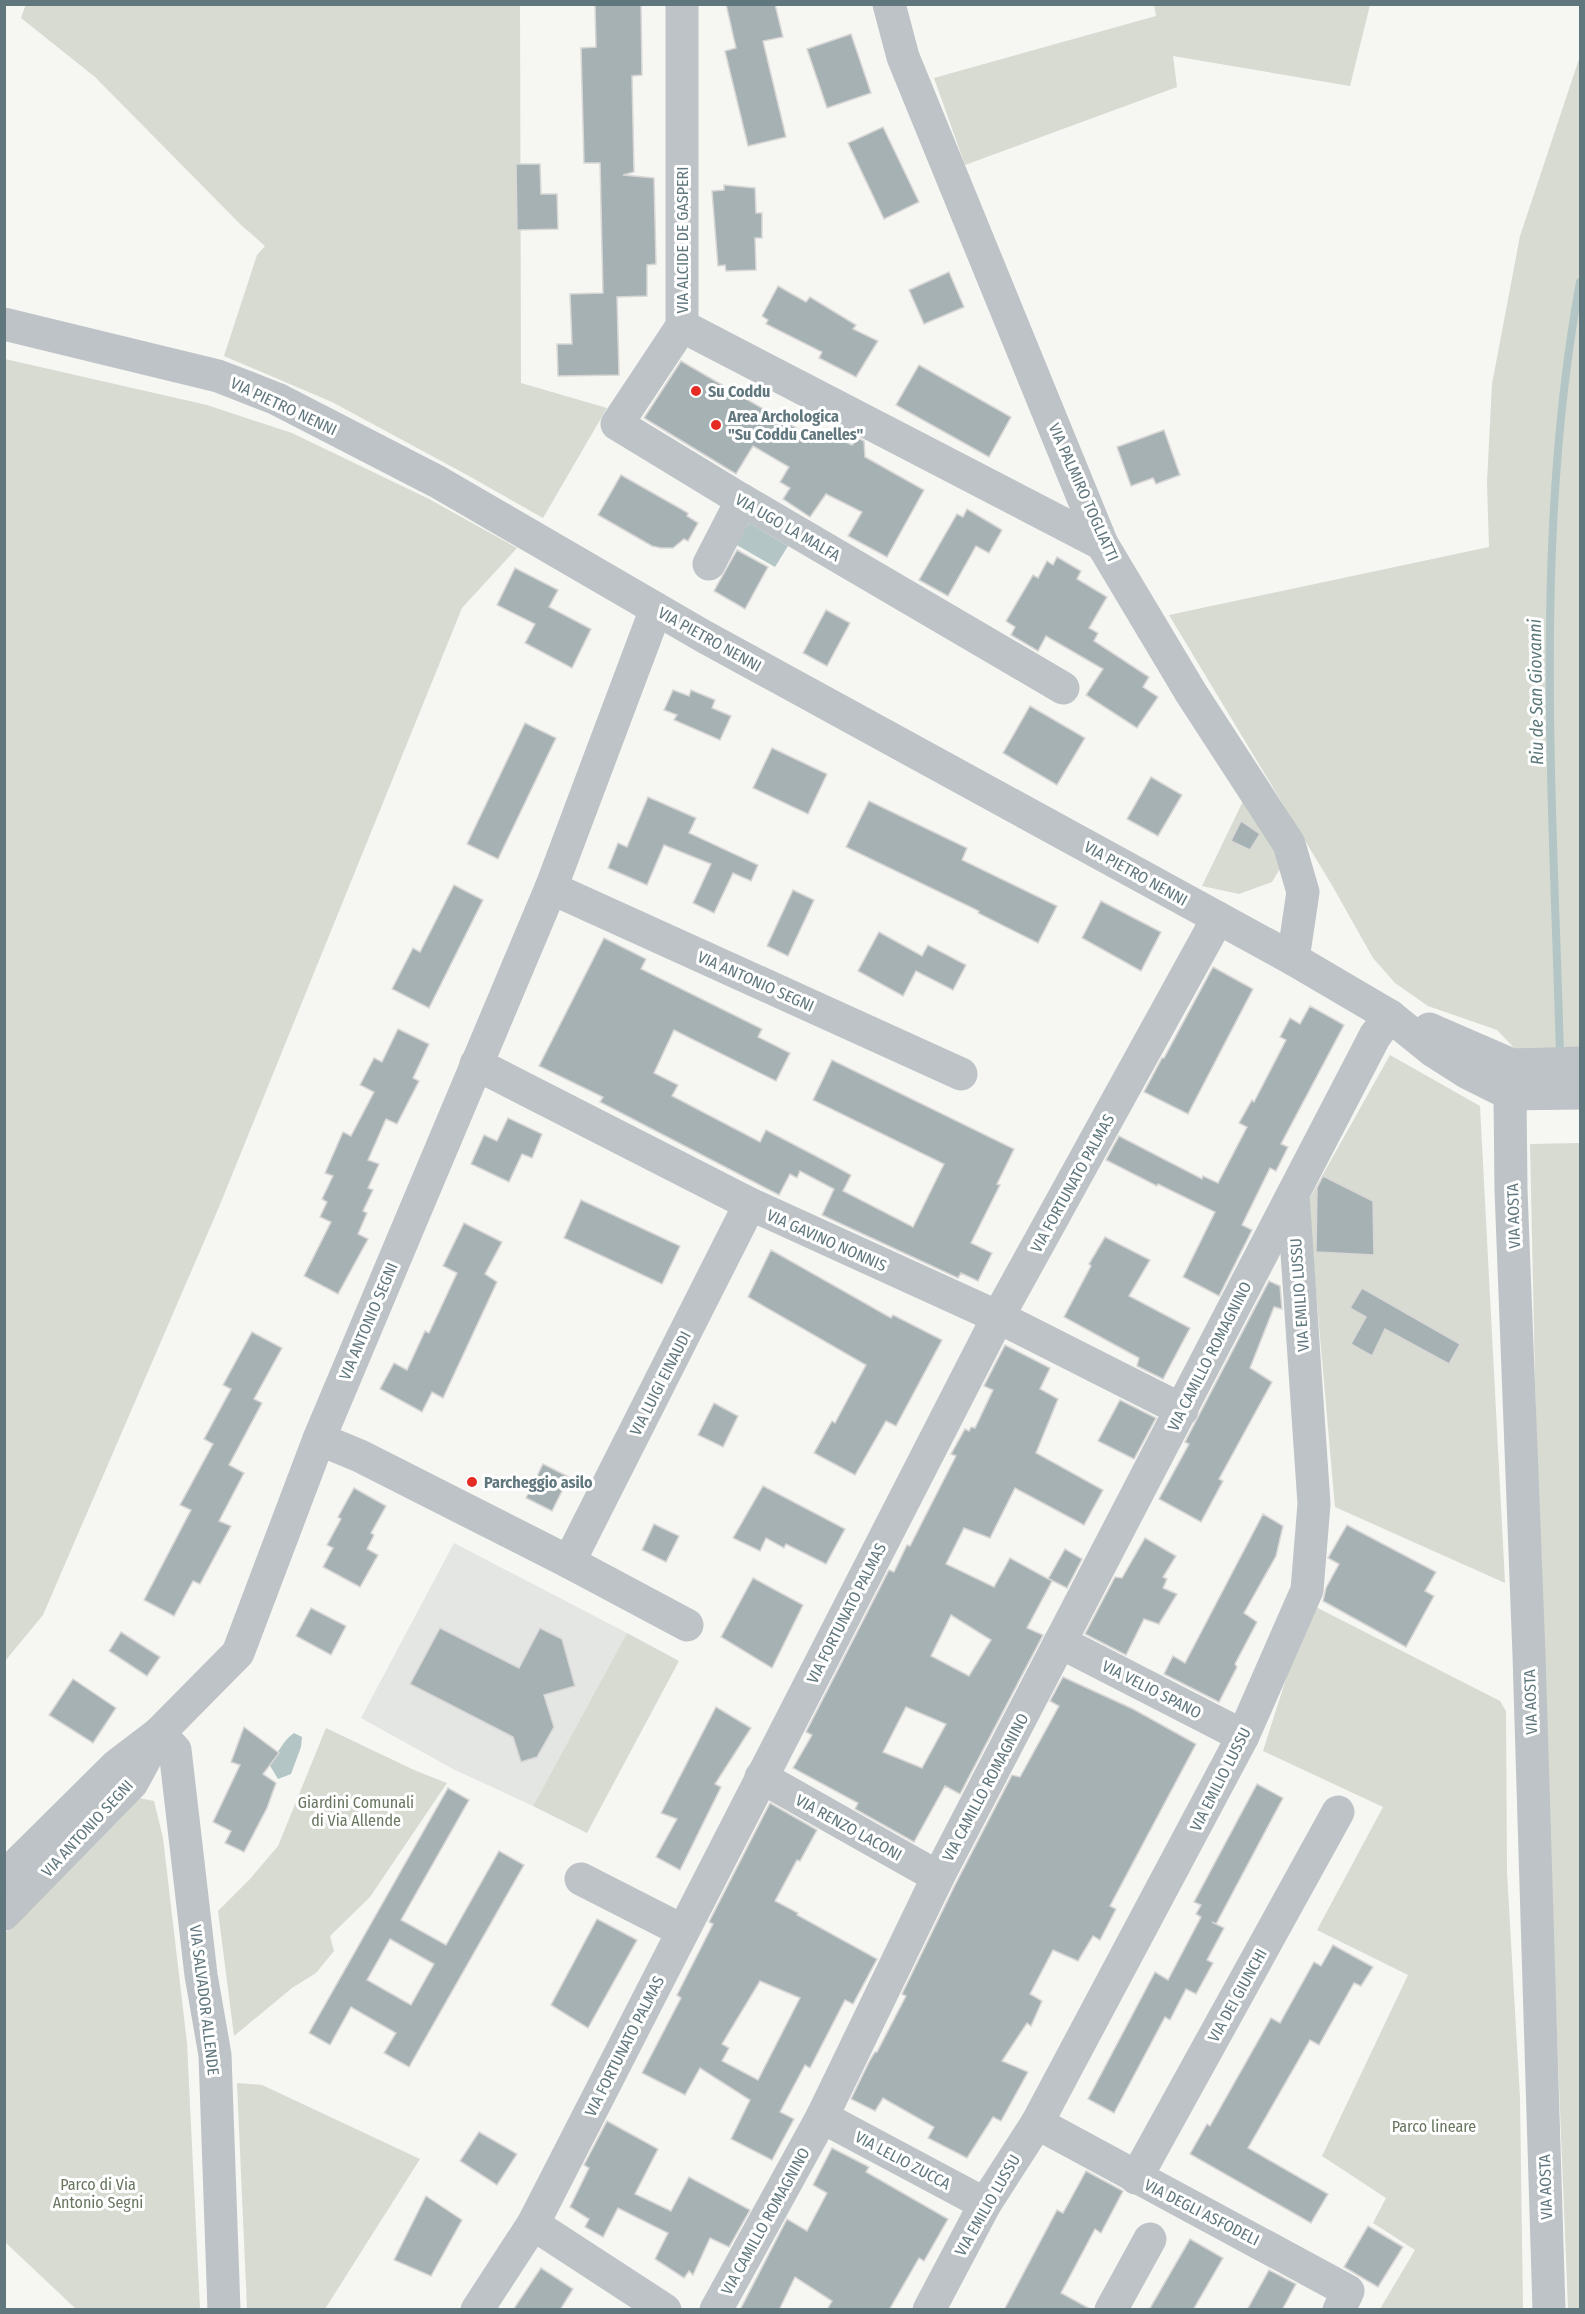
<svg xmlns="http://www.w3.org/2000/svg" width="1585" height="2314" viewBox="0 0 1585 2314" font-family="'Fira Sans Condensed',sans-serif">
<rect width="100%" height="100%" fill="#f6f6f3"/>
<polygon fill="#e4e6e4" points="454,1543 627,1633 533,1806 453,1769 361,1718"/>
<g fill="#d7dbd2">
<polygon points="26,4 520,5 521,383 607,408 543,518 469,476 332,402 224,356 257,255 265,246 240,224 95,77 21,18"/>
<polygon points="1154,5 1370,5 1350,86 1173,56 1177,87 965,165 934,78 1156,16"/>
<polygon points="1580,56 1580,1050 1519,1053 1497,1030 1428,1006 1395,983 1373,958 1333,887 1169,615 1489,547 1487,482 1492,384 1520,236"/>
<polygon points="5,359 207,405 292,433 429,499 517,548 462,608 219,1207 43,1615 5,1661"/>
<polygon points="1245,797 1284,862 1272,882 1239,894 1202,886"/>
<polygon points="1390,1055 1480,1106 1505,1583 1335,1507 1308,1201"/>
<polygon points="1580,1143 1580,2310 1568,2309 1540,1612 1530,1144"/>
<polygon points="1310,1604 1500,1701 1506,1711 1507,1872 1520,2098 1523,2309 1380,2309 1415,2250 1373,2223 1386,2198 1322,2156 1408,1975 1317,1930 1383,1807 1263,1751"/>
<polygon points="627,1633 679,1661 587,1833 533,1806"/>
<polygon points="326,1728 414,1770 447,1783 370,1897 330,1936 334,1951 316,1973 292,1988 234,2036 218,1911 250,1879 278,1846"/>
<polygon points="139,1798 154,1801 163,1838 187,2043 200,2309 76,2309 5,2242 4,1934"/>
<polygon points="237,2083 262,2085 420,2159 325,2309 247,2309"/>
</g>
<g fill="#b3c5c5">
<polygon points="749,523 788,546 775,567 735,544"/>
<path d="M294 1733 302 1737 301 1747 291 1774 278 1779 269 1764C279 1753 282 1741 294 1733Z"/>
</g>
<g fill="none" stroke-linecap="round" stroke-linejoin="round">
<path stroke="#b3c5c5" stroke-width="8" d="M1560 1055C1553 798 1533 537 1580 282"/>
</g>
<g fill="#a6b1b4" stroke="#d8d7d6" stroke-width="1.5" fill-rule="evenodd">
<polygon points="595,4 641,4 642,75 632,76 634,172 623,175 654,178 656,264 647,265 647,296 617,297 619,375 558,376 557,344 572,344 570,294 603,293 600,163 584,163 581,48 596,47"/>
<polygon points="726,4 775,4 783,37 763,41 786,137 748,146 725,51 736,48"/>
<polygon points="851,34 871,93 827,108 807,49"/>
<polygon points="883,127 919,202 884,219 848,143"/>
<polygon points="516,164 540,164 541,194 557,194 558,229 517,230"/>
<polygon points="724,185 755,188 756,213 762,213 762,238 755,238 756,270 726,271 725,265 718,266 712,191 724,190"/>
<polygon points="949,272 964,307 924,324 909,290"/>
<polygon points="778,286 806,302 810,297 856,325 853,329 878,341 856,377 819,358 822,352 766,324 768,320 762,316"/>
<polygon points="681,361 815,439 821,429 852,445 858,438 864,441 865,457 924,490 887,557 848,536 862,512 826,494 810,517 783,499 790,488 780,482 789,467 753,446 736,474 644,418"/>
<polygon points="919,365 1011,417 989,457 896,405"/>
<polygon points="1164,430 1180,475 1156,484 1153,478 1131,486 1117,447"/>
<polygon points="621,475 688,513 687,516 698,523 688,541 684,539 673,548 661,548 652,546 598,515"/>
<polygon points="967,509 1002,530 989,553 976,546 948,596 919,580 957,514 963,517"/>
<polygon points="737,550 768,567 745,609 714,591"/>
<polygon points="1057,557 1081,571 1077,579 1107,597 1089,628 1098,633 1094,641 1149,677 1143,687 1158,697 1137,728 1086,695 1103,669 1046,636 1038,651 1011,635 1015,627 1006,621 1033,575 1038,578 1047,561 1053,565"/>
<polygon points="515,568 558,590 549,607 591,629 572,668 525,643 535,624 497,605"/>
<polygon points="826,610 850,623 827,666 803,653"/>
<polygon points="673,690 689,696 691,690 715,700 712,708 731,716 720,740 674,720 677,715 664,710"/>
<polygon points="1030,706 1085,738 1057,785 1003,753"/>
<polygon points="525,723 556,738 498,859 467,844"/>
<polygon points="772,748 827,774 808,814 753,788"/>
<polygon points="1151,777 1182,795 1158,836 1127,819"/>
<polygon points="648,797 696,818 689,833 758,865 751,881 733,873 714,913 693,903 711,864 664,845 647,885 608,868 618,843 627,847"/>
<polygon points="869,801 967,848 962,860 1057,906 1038,943 978,913 979,911 846,847"/>
<polygon points="1241,821 1260,834 1250,850 1231,841"/>
<polygon points="454,885 483,900 429,1008 392,989 413,948 420,952"/>
<polygon points="793,890 814,900 788,956 767,946"/>
<polygon points="1101,901 1161,932 1141,971 1082,938"/>
<polygon points="879,932 922,956 928,945 966,965 953,990 916,971 903,996 858,971"/>
<polygon points="604,938 646,959 641,969 762,1029 758,1037 790,1053 776,1081 674,1030 654,1073 678,1085 672,1096 760,1142 766,1130 829,1163 851,1175 843,1191 913,1227 944,1164 813,1100 832,1060 1014,1149 997,1184 1000,1185 971,1243 992,1253 978,1281 961,1273 958,1278 822,1215 834,1189 800,1171 797,1178 790,1174 779,1195 600,1102 603,1097 539,1066"/>
<polygon points="1213,967 1253,989 1188,1114 1144,1092 1162,1058 1164,1058"/>
<polygon points="1310,1006 1344,1025 1281,1144 1288,1147 1276,1171 1270,1168 1242,1225 1252,1230 1219,1296 1183,1277 1215,1212 1158,1184 1157,1186 1106,1160 1119,1136 1202,1179 1203,1176 1218,1183 1247,1127 1239,1123 1252,1100 1254,1102 1286,1040 1280,1037 1290,1018 1300,1024"/>
<polygon points="398,1029 429,1044 413,1078 419,1081 397,1124 386,1119 368,1160 379,1164 368,1188 373,1190 363,1211 367,1213 358,1234 368,1239 338,1294 304,1276 331,1222 320,1217 327,1202 322,1199 333,1176 325,1173 343,1132 351,1136 374,1092 360,1085 374,1058 382,1062"/>
<polygon points="508,1118 542,1134 532,1158 522,1154 509,1182 471,1164 484,1135 497,1141"/>
<polygon points="1323,1176 1373,1201 1374,1255 1316,1252 1317,1188"/>
<polygon points="581,1200 680,1246 662,1284 564,1238"/>
<polygon points="464,1223 502,1242 485,1274 497,1282 443,1398 432,1392 422,1412 380,1389 394,1363 407,1370 425,1331 429,1333 457,1273 443,1266"/>
<polygon points="1105,1237 1150,1260 1129,1296 1190,1328 1163,1379 1137,1366 1139,1358 1064,1317 1091,1266 1089,1264"/>
<polygon points="771,1250 891,1318 893,1315 942,1340 896,1426 886,1421 855,1475 814,1453 832,1421 835,1423 866,1365 748,1297"/>
<polygon points="1269,1281 1280,1286 1282,1309 1274,1307 1250,1368 1272,1382 1219,1479 1223,1481 1201,1522 1159,1499 1189,1444 1185,1442"/>
<polygon points="1362,1288 1460,1344 1449,1364 1385,1329 1372,1356 1351,1344 1366,1317 1350,1308"/>
<polygon points="252,1332 282,1348 254,1399 262,1403 229,1465 244,1473 219,1521 231,1526 200,1584 193,1581 174,1616 144,1600 191,1510 180,1505 213,1444 204,1439 231,1389 223,1385"/>
<path d="M1005 1345 1050 1368 1040 1389 1058 1399 1036 1453 1103 1490 1084 1525 1015 1488 990 1538 964 1528 946 1564 994 1587 1010 1558 1048 1579 1065 1549 1082 1559 1067 1588 1049 1579 1052 1581 1027 1628 1043 1635 960 1794 945 1786 914 1842 855 1809 858 1803 793 1768 812 1735 806 1732 889 1570 894 1572 907 1545 910 1546 956 1456 951 1454 965 1429 969 1431 971 1427 975 1428 993 1390 984 1386ZM951 1615 991 1640 969 1676 931 1656ZM906 1707 946 1724 922 1768 883 1752Z"/>
<polygon points="1120,1400 1156,1418 1134,1459 1098,1441"/>
<polygon points="714,1403 738,1416 723,1447 698,1435"/>
<polygon points="543,1464 569,1477 552,1511 526,1498"/>
<polygon points="763,1486 845,1529 826,1564 786,1544 784,1548 766,1538 760,1551 733,1538"/>
<polygon points="354,1488 386,1506 371,1533 374,1535 367,1549 378,1555 360,1587 323,1567 333,1548 327,1545 341,1519 338,1517"/>
<polygon points="1263,1514 1283,1526 1276,1556 1244,1613 1257,1622 1235,1664 1237,1667 1219,1702 1164,1674 1173,1656 1185,1663"/>
<polygon points="654,1524 679,1536 666,1562 642,1550"/>
<polygon points="1347,1525 1436,1572 1425,1591 1434,1596 1406,1647 1323,1601 1326,1588 1339,1564 1328,1558"/>
<polygon points="1145,1538 1176,1556 1163,1577 1167,1579 1163,1588 1177,1594 1159,1624 1144,1619 1126,1655 1085,1634 1115,1577 1122,1578"/>
<polygon points="753,1578 803,1605 772,1668 721,1637"/>
<polygon points="311,1608 346,1626 331,1655 296,1636"/>
<polygon points="440,1628 519,1668 540,1628 562,1639 575,1686 544,1695 554,1727 537,1757 521,1762 513,1737 410,1684"/>
<polygon points="121,1632 160,1657 147,1676 109,1651"/>
<polygon points="1063,1677 1133,1709 1196,1744 1110,1906 1116,1909 1100,1940 1093,1936 1078,1961 1053,1950 1030,1994 1042,2001 1031,2026 1027,2023 1002,2061 1028,2072 1001,2121 993,2117 967,2158 928,2138 934,2127 883,2098 875,2111 851,2099 870,2060 875,2052 877,2052 906,1996 902,1994 955,1885 1012,1775 1020,1777 1059,1706 1050,1701"/>
<polygon points="73,1679 116,1708 93,1743 49,1715"/>
<polygon points="716,1707 751,1728 715,1784 721,1787 680,1870 656,1857 677,1819 661,1813"/>
<polygon points="244,1727 279,1753 263,1774 276,1783 267,1808 244,1852 225,1843 231,1831 213,1822 240,1765 231,1762"/>
<polygon points="1257,1784 1283,1798 1216,1924 1212,1922 1224,1928 1207,1960 1213,1963 1196,1994 1186,1989 1170,2020 1165,2017 1114,2113 1088,2099 1155,1972 1168,1980 1201,1917 1196,1914 1201,1905 1194,1902"/>
<path d="M448 1788 469 1800 401 1920 446 1945 499 1851 524 1865 409 2067 384 2053 396 2033 351 2007 330 2045 309 2033ZM390 1939 434 1964 411 2005 367 1980Z"/>
<path d="M770 1803 817 1830 800 1861 797 1860 775 1901 798 1913 797 1915 877 1959 853 2004 845 2000 810 2068 805 2065 780 2112 794 2119 772 2160 731 2139 750 2100 700 2068 685 2095 642 2073 681 1998 677 1995 713 1924 709 1922ZM760 1981 800 1998 758 2080 722 2061 729 2048 722 2044Z"/>
<polygon points="597,1919 637,1940 588,2028 551,2005"/>
<polygon points="1333,1945 1373,1967 1361,1986 1354,1983 1319,2045 1310,2040 1248,2148 1328,2194 1311,2223 1190,2154 1207,2124 1210,2126 1271,2018 1280,2023 1314,1962 1321,1966"/>
<polygon points="607,2121 658,2149 635,2194 671,2211 689,2177 750,2210 729,2247 710,2238 693,2275 689,2271 684,2278 655,2259 668,2233 618,2208 603,2237 585,2227 589,2219 570,2207 589,2168 584,2165"/>
<polygon points="479,2132 517,2154 497,2185 460,2161"/>
<polygon points="832,2148 869,2167 866,2172 948,2219 924,2261 919,2258 889,2310 827,2310 832,2301 795,2277 779,2310 740,2310 787,2219 807,2231 827,2193 813,2185"/>
<polygon points="1086,2171 1123,2191 1101,2233 1095,2229 1061,2293 1092,2310 1004,2310 1057,2210 1063,2213"/>
<polygon points="426,2196 462,2220 431,2276 394,2260"/>
<polygon points="1368,2226 1403,2247 1378,2287 1344,2267"/>
<polygon points="1190,2239 1223,2258 1193,2310 1149,2310"/>
<polygon points="541,2268 573,2289 560,2310 513,2310"/>
<polygon points="1269,2270 1296,2284 1282,2310 1247,2310"/>
</g>
<g fill="none" stroke-linecap="round" stroke-linejoin="round">
<g stroke="#bdc3c6" stroke-width="33">
<polyline points="682,4 682,326 1102,544"/>
<polyline points="889,4 903,57 1102,544 1191,693 1289,844 1303,892 1293,959"/>
<polyline points="4,324 218,376 277,399 438,482 703,636 1293,959 1390,1016 1432,1050 1468,1073 1510,1094 1580,1093"/>
<polyline points="682,326 617,424 742,500 1063,688"/>
<polyline points="709,564 742,500"/>
<polyline points="551,888 961,1074"/>
<polyline points="1429,1029 1512,1065 1580,1063"/>
<polyline points="476,1064 750,1204 998,1317 1182,1410"/>
<polyline points="1510,1094 1511,1190 1529,1655 1549,2310"/>
<polyline points="319,1439 360,1456 569,1562 687,1625"/>
<polyline points="569,1562 750,1204"/>
<polyline points="1060,1642 1243,1736"/>
<polyline points="159,1733 175,1750 201,1975 215,2055 224,2310"/>
<polyline points="761,1777 938,1877"/>
<polyline points="4,1877 117,1765 159,1733 238,1653 319,1439 551,888 656,609"/>
<polyline points="581,1879 683,1931"/>
<polyline points="4,1914 132,1783 145,1759"/>
<polyline points="822,2117 985,2204"/>
<polyline points="1037,2123 1348,2291 1339,2310"/>
<polyline points="1136,2178 1338,1812"/>
<polyline points="533,2224 665,2310"/>
<polyline points="477,2310 533,2224 998,1317 1218,918"/>
<polyline points="716,2310 822,2117 938,1877 1375,1036 1390,1016"/>
<polyline points="929,2310 985,2204 1037,2123 1243,1736 1307,1590 1314,1504 1293,1194"/>
<polyline points="1111,2310 1150,2239"/>
</g>
</g>
<g fill="#e42c25" stroke="#fff" stroke-width="2">
<circle cx="696" cy="391" r="6"/>
<circle cx="716" cy="425" r="6"/>
<circle cx="472" cy="1482" r="6"/>
</g>
<g text-anchor="middle" stroke-width="6" stroke-linejoin="round" paint-order="stroke">
<g font-size="16" fill="#61777e" stroke="#fff">
<text transform="translate(682 240) rotate(-90)" y="6">VIA ALCIDE DE GASPERI</text>
<text transform="translate(284 406) rotate(25)" y="6">VIA PIETRO NENNI</text>
<text transform="translate(1084 492) rotate(66)" y="6">VIA PALMIRO TOGLIATTI</text>
<text transform="translate(788 527) rotate(30)" y="6">VIA UGO LA MALFA</text>
<text transform="translate(710 639) rotate(29)" y="6">VIA PIETRO NENNI</text>
<text transform="translate(1136 873) rotate(29)" y="6">VIA PIETRO NENNI</text>
<text transform="translate(756 981) rotate(24)" y="6">VIA ANTONIO SEGNI</text>
<text transform="translate(1072 1183) rotate(-61)" y="6">VIA FORTUNATO PALMAS</text>
<text transform="translate(1513 1216) rotate(-92)" y="6">VIA AOSTA</text>
<text transform="translate(827 1240) rotate(24)" y="6">VIA GAVINO NONNIS</text>
<text transform="translate(1299 1295) rotate(-94)" y="6">VIA EMILIO LUSSU</text>
<text transform="translate(368 1321) rotate(-67)" y="6">VIA ANTONIO SEGNI</text>
<text transform="translate(1209 1356) rotate(-63)" y="6">VIA CAMILLO ROMAGNINO</text>
<text transform="translate(660 1383) rotate(-63)" y="6">VIA LUIGI EINAUDI</text>
<text transform="translate(846 1613) rotate(-63)" y="6">VIA FORTUNATO PALMAS</text>
<text transform="translate(1152 1689) rotate(27)" y="6">VIA VELIO SPANO</text>
<text transform="translate(1530 1702) rotate(-92)" y="6">VIA AOSTA</text>
<text transform="translate(1220 1779) rotate(-63)" y="6">VIA EMILIO LUSSU</text>
<text transform="translate(985 1787) rotate(-62)" y="6">VIA CAMILLO ROMAGNINO</text>
<text transform="translate(849 1827) rotate(29)" y="6">VIA RENZO LACONI</text>
<text transform="translate(87 1828) rotate(-47)" y="6">VIA ANTONIO SEGNI</text>
<text transform="translate(1237 1995) rotate(-61)" y="6">VIA DEI GIUNCHI</text>
<text transform="translate(205 2000) rotate(83)" y="6">VIA SALVADOR ALLENDE</text>
<text transform="translate(624 2046) rotate(-63)" y="6">VIA FORTUNATO PALMAS</text>
<text transform="translate(903 2160) rotate(28)" y="6">VIA LELIO ZUCCA</text>
<text transform="translate(1545 2187) rotate(-92)" y="6">VIA AOSTA</text>
<text transform="translate(987 2205) rotate(-60)" y="6">VIA EMILIO LUSSU</text>
<text transform="translate(1202 2212) rotate(27)" y="6">VIA DEGLI ASFODELI</text>
<text transform="translate(765 2221) rotate(-61)" y="6">VIA CAMILLO ROMAGNINO</text>
</g>
<g font-size="16" font-weight="bold" fill="#61777e" stroke="#fff" text-anchor="start">
<text x="708" y="397">Su Coddu</text>
<text x="728" y="422">Area Archologica<tspan x="728" dy="18">"Su Coddu Canelles"</tspan></text>
<text x="484" y="1488">Parcheggio asilo</text>
</g>
<g font-size="16" fill="#687660" stroke="#fff">
<text x="356" y="1808">Giardini Comunali<tspan x="356" dy="18">di Via Allende</tspan></text>
<text x="1434" y="2132">Parco lineare</text>
<text x="98" y="2190">Parco di Via<tspan x="98" dy="18">Antonio Segni</tspan></text>
</g>
<g font-size="18" font-style="italic" fill="#5c787a" stroke="#fff">
<text transform="translate(1536 692) rotate(-91)" y="6">Riu de San Giovanni</text>
</g>
</g>
<rect width="1585" height="2314" fill="none" stroke="#61777e" stroke-width="12"/>
</svg>
